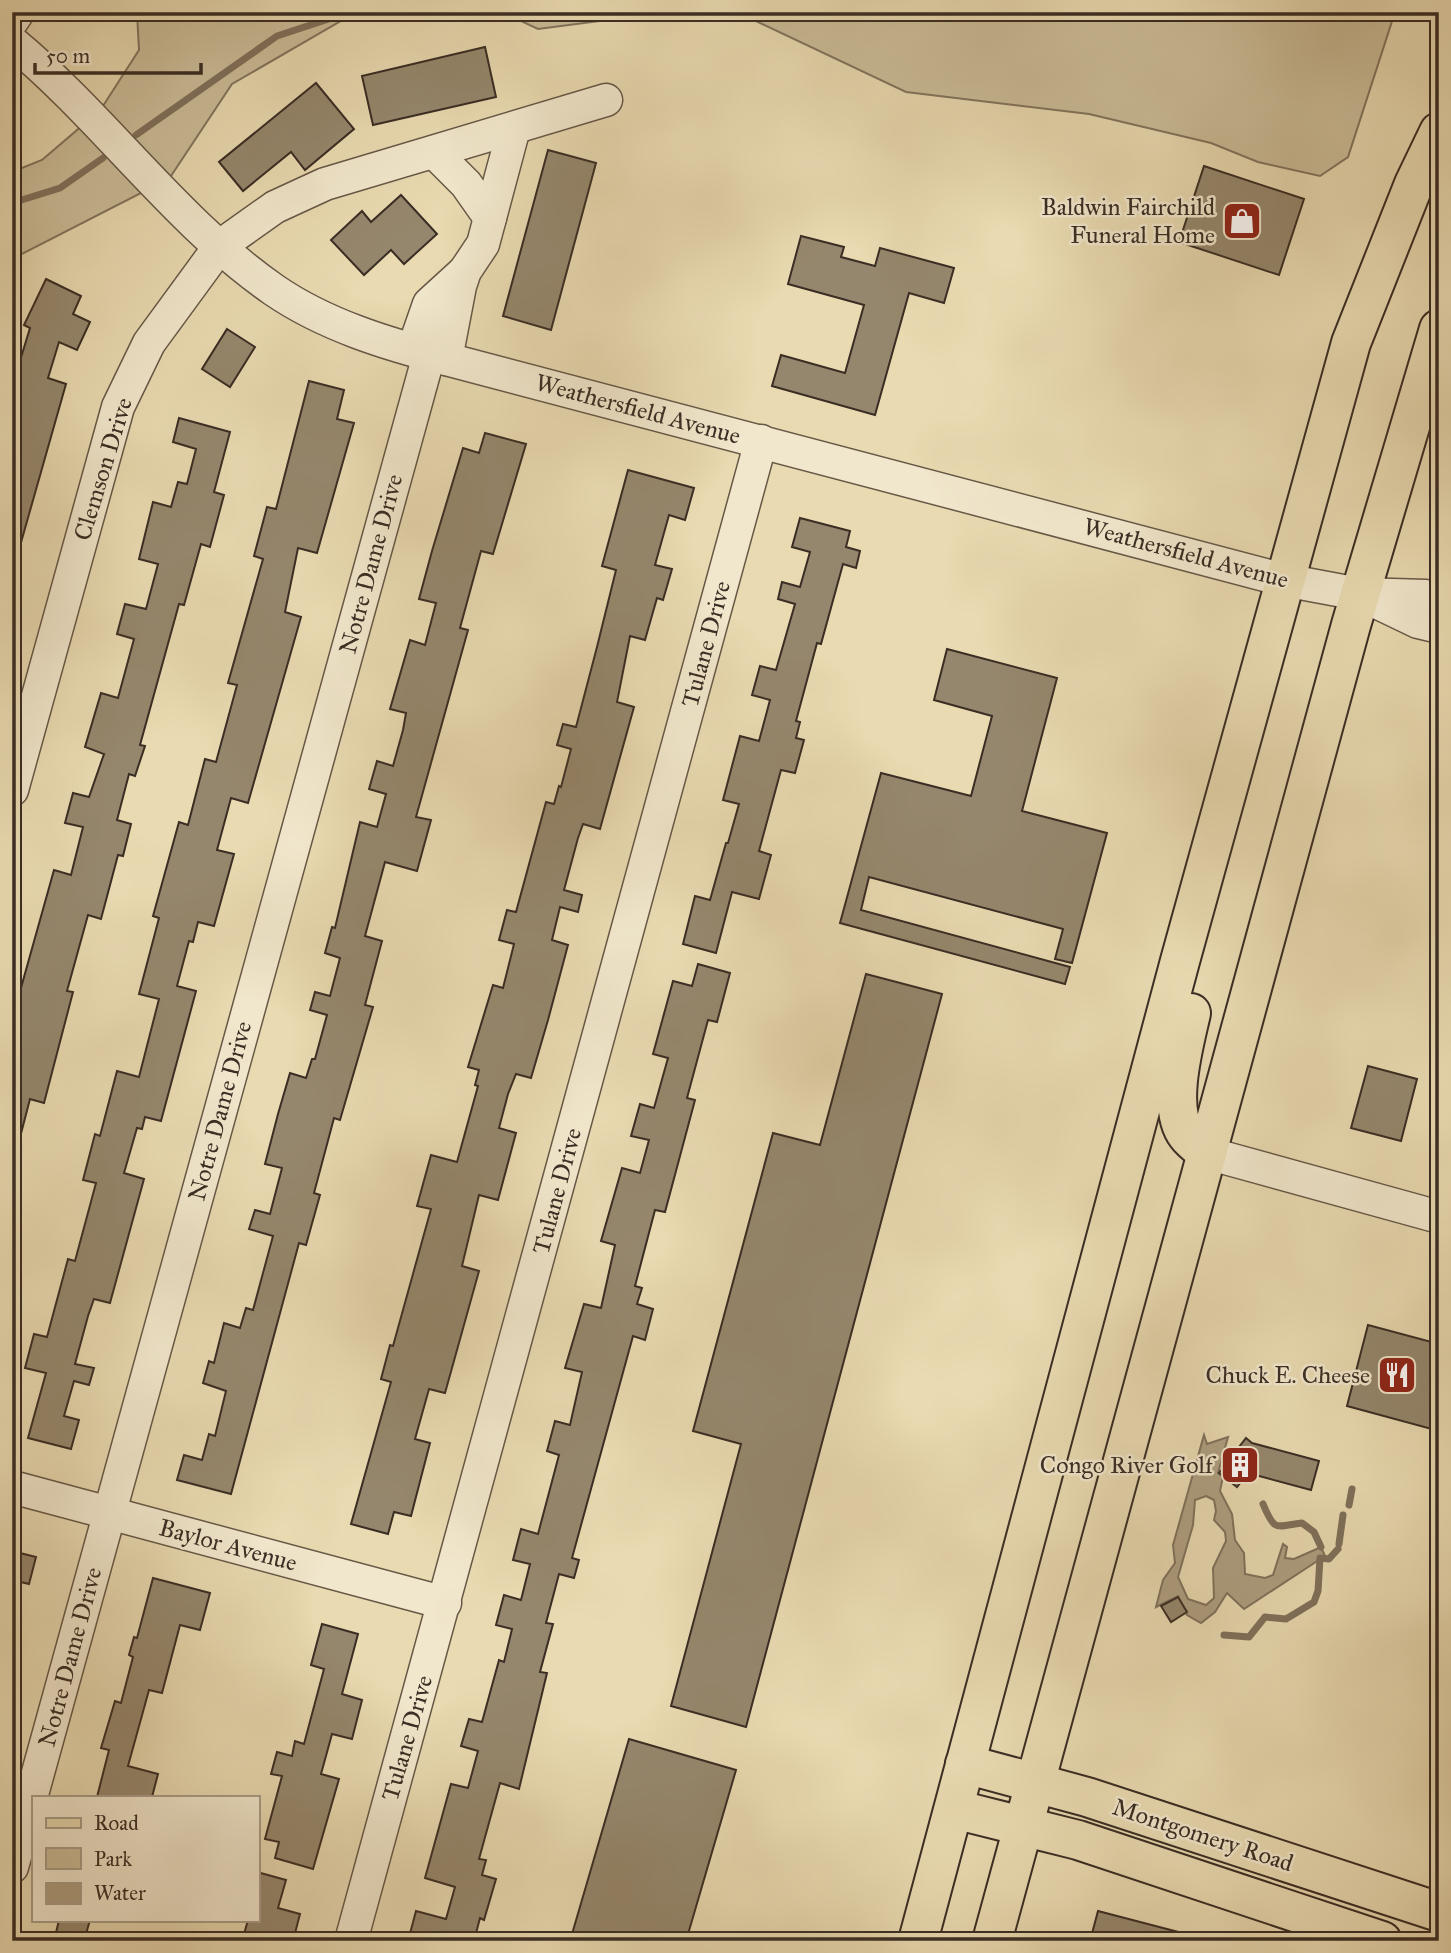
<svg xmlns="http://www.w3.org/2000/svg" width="1451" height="1953" viewBox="0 0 1451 1953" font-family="'IM FELL Great Primer',serif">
<rect width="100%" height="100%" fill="#e9dab1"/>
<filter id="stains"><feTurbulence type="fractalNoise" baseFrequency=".00286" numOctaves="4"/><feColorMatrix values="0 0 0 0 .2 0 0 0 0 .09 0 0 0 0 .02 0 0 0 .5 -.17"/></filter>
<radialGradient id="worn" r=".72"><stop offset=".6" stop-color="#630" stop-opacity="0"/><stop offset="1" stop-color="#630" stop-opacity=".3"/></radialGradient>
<g fill="#cbbd99" stroke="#82755e" stroke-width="2">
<polygon points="137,12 363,12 353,14 232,84 169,179 101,109 139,50"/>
<polygon points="502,12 669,12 538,29"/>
<polygon points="737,12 1395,12 1348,157 1320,176 1258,162 1211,143 1089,114 906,92"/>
<polygon points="83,125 145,191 12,259 12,172 42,160"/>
</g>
<path fill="#ae9f81" stroke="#80715c" stroke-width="2" fill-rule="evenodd" d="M1204 1435 1207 1444 1228 1437 1218 1473 1223 1477 1220 1491 1232 1514 1235 1540 1244 1553 1245 1574 1265 1578 1273 1575 1283 1544 1287 1547 1285 1558 1294 1559 1321 1547 1325 1556 1244 1609 1227 1593 1215 1612 1201 1623 1187 1615 1178 1596 1156 1607 1163 1580 1175 1563 1173 1545ZM1206 1496 1214 1500 1216 1511 1214 1520 1225 1532 1226 1541 1213 1568 1214 1598 1206 1605 1188 1599 1178 1577 1193 1525 1195 1500Z"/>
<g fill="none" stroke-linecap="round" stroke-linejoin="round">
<g stroke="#80715c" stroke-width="7">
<polyline points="136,135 277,36 350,12"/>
<polyline points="12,203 60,188 103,158"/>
<path d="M1263 1504C1275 1533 1276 1526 1302 1523L1314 1532 1321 1547"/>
<polyline points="1349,1505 1352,1489"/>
<polyline points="1339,1544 1343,1515"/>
<polyline points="1224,1635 1249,1637 1265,1617 1286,1619 1314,1602 1318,1591 1320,1558 1329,1559 1338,1549"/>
</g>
</g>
<g fill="#95876d" stroke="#3a2d24" stroke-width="2">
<polygon points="485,47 496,97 373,125 362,76"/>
<polygon points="316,83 354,129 305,170 291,152 243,191 219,162"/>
<polygon points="548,150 596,163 551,330 503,316"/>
<polygon points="1204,166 1304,199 1279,275 1179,242"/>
<polygon points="401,195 437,234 404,264 391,250 364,275 331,240 362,211 371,222"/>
<polygon points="801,236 844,247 841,257 875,266 880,248 954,268 944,303 909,293 875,415 772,386 781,355 845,373 864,305 788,284"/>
<polygon points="46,279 81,296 73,314 90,322 77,350 59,342 48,378 66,384 18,553 12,552 12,362 19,364 30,328 24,325"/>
<polygon points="227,329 255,347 230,387 202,369"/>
<polygon points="309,381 344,390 337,419 354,423 317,553 298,548 285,612 301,617 248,803 231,798 217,850 234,854 214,926 198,922 193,942 189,941 177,986 196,991 161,1121 145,1117 142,1129 137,1128 124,1173 144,1179 110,1303 94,1299 88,1316 75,1364 94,1368 89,1385 74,1381 64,1416 79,1420 71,1449 28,1438 46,1373 25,1368 34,1334 47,1337 68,1259 75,1261 96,1183 83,1180 95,1134 100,1136 117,1071 139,1077 159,999 139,994 159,918 153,916 179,822 188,825 205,759 216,762 237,685 228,683 263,559 254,556 267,507 276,509"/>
<polygon points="179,418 230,432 214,492 224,495 210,547 201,544 184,605 179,604 140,745 145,746 135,776 129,774 117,820 131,824 123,856 118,855 101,919 88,915 67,991 73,992 44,1103 30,1099 18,1145 12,1144 12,1020 54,870 71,875 83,827 65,823 73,793 89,797 104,754 85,747 101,693 118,698 134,639 117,634 125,604 146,609 158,564 139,559 153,502 171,507 178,482 187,484 196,449 173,442"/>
<polygon points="485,433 526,444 493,554 481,551 460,628 468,630 416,817 431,820 417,871 385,862 365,936 382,941 365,1005 373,1007 340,1120 334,1118 314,1193 320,1195 306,1245 299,1243 231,1494 177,1480 184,1455 202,1460 209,1434 215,1436 226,1391 203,1383 209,1361 214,1363 224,1323 240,1328 246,1308 253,1310 273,1236 249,1229 255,1210 270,1214 282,1168 265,1164 278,1114 290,1073 306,1078 312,1059 315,1059 327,1015 310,1010 315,992 330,996 340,958 325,953 332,927 335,928 360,822 377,827 386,794 369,789 377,761 393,766 403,730 406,713 390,709 410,640 425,645 436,603 419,599 432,551 463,448 479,453"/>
<polygon points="628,470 694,488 685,520 669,515 655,565 672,569 663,600 657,598 645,640 630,636 617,702 634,707 600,829 583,824 578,838 564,890 582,895 578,912 560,907 552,940 568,945 548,1020 531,1078 516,1074 508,1094 499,1128 516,1133 498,1200 479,1195 462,1266 479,1271 445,1393 429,1389 415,1439 430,1443 411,1516 394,1512 388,1534 351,1524 391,1382 381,1379 390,1345 393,1346 431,1209 417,1206 431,1155 457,1162 478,1086 475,1085 479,1070 468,1067 493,985 503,988 514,944 499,940 507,910 516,912 546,802 554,804 559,786 561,787 571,749 557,745 563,724 576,727 597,647 616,570 602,566"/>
<polygon points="800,518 850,531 846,547 860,551 856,568 843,564 821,644 817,643 796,721 800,722 796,738 804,740 795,773 781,770 759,851 771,855 759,899 732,892 716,953 683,944 695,896 710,900 726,843 728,843 739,804 723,800 740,736 759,741 770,700 752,695 760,666 776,670 795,604 778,599 782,582 800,587 810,552 792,547"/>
<polygon points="947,649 1057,678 1022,811 1107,833 1072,963 1055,959 1063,929 869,877 861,910 1070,967 1065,984 840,923 881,773 971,796 992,716 934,700"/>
<polygon points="698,964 730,973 717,1022 708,1020 687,1098 695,1100 665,1212 655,1210 635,1286 642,1288 637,1304 653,1309 645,1340 633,1336 572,1558 579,1560 574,1578 559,1574 546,1623 553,1624 540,1672 547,1673 519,1789 500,1783 479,1859 486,1860 482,1875 496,1879 484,1920 480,1918 474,1941 408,1941 416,1911 446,1919 455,1887 425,1878 451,1784 468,1788 478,1751 461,1746 469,1719 482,1722 499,1660 504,1662 512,1629 496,1625 504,1595 521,1600 530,1564 513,1560 521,1529 538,1534 559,1455 547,1451 555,1421 570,1425 582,1372 565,1368 584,1304 601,1308 615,1245 601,1241 622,1168 640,1173 649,1140 631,1136 640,1104 654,1108 668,1058 653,1054 673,981 692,986"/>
<polygon points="866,974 942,994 746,1727 671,1706 741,1444 693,1431 773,1133 820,1145"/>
<polygon points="1368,1066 1417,1079 1401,1141 1351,1128"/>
<polygon points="1368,1325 1439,1344 1439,1431 1347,1406"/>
<polygon points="1246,1438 1252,1443 1319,1461 1311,1490 1248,1473 1237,1487 1219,1473"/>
<polygon points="12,1551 36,1557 29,1584 12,1580"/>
<polygon points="153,1578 210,1593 200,1630 180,1625 162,1693 149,1690 128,1766 158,1774 152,1797 97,1797 109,1750 101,1748 115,1701 121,1703 133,1657 129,1655 134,1637 137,1638"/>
<polygon points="1178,1597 1187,1612 1171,1622 1161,1606"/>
<polygon points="322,1624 358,1634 342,1694 362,1700 352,1739 332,1734 321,1774 339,1779 313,1869 275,1858 279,1842 265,1839 282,1776 271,1774 277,1752 292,1756 295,1741 304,1744 324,1669 311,1665"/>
<polygon points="629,1739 736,1770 686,1941 570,1941"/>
<polygon points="257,1872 286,1880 278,1908 300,1914 293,1941 242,1941 248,1920 257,1920"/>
<polygon points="1098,1911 1190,1935 1189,1941 1090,1941"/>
<polygon points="59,1920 90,1920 84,1941 55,1937"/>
</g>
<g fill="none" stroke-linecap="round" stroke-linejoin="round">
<g stroke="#665847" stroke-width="35">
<g id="minor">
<polyline points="12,21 18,12"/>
<path d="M12 42C105 119 175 221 274 290 325 325 387 344 446 359L1284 580 1359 594 1426 596 1439 599"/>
<polyline points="434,152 466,184 490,218"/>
<polyline points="413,350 429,304 464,272"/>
<polyline points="446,359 460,286 465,271 483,244 514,128"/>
<polyline points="1370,599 1418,622 1439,627"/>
<polyline points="12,790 118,407 149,343 220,246 275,207 325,184 606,100"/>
<polyline points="1207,1153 1439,1217"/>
<polyline points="12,1487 445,1603"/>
<polyline points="12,1867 429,355"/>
<polyline points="351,1941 761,441"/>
</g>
</g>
<g stroke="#3a2d24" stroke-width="42">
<g id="major">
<path d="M1191 1013C1184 1044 1166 1108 1187 1135 1192 1142 1201 1148 1207 1153"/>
<polyline points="965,1764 1087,1797 1439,1912"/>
<polyline points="954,1809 1078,1840 1382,1941"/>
<polyline points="918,1941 1180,961 1351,343 1414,184 1439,132"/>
<polyline points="992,1941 1351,625 1439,329"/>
</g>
</g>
<use href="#minor" stroke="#f1e7cc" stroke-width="32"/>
<use href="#major" stroke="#e9dab1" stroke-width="38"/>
</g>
<defs>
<g id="shop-square" transform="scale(2.0125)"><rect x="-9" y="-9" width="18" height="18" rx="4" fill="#8f2418" stroke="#f1e7cc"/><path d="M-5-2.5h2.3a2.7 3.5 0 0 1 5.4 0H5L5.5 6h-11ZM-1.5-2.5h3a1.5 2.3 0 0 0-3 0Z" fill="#fff"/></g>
<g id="restaurant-square" transform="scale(2.0125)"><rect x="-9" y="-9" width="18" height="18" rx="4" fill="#8f2418" stroke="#f1e7cc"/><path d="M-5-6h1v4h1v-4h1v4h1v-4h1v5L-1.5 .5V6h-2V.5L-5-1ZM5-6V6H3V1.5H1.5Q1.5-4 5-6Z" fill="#fff"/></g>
<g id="building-square" transform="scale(2.0125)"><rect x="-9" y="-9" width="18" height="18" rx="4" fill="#8f2418" stroke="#f1e7cc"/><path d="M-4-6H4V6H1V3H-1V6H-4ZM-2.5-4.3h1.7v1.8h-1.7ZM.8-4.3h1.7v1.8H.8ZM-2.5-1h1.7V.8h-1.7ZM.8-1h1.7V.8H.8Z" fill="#fff"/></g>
</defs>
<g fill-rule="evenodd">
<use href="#shop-square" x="1242" y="221"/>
<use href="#restaurant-square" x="1397" y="1375"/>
<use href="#building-square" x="1240" y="1465"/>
</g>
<g text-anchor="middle" stroke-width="5" stroke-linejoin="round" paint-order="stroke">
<g font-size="24" fill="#3a2d24" stroke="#f1e7cc" text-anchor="end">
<text x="1215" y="215">Baldwin Fairchild<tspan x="1215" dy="28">Funeral Home</tspan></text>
<text x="1370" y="1383">Chuck E. Cheese</text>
<text x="1213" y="1473">Congo River Golf</text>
</g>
<g font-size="24" fill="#3a2d24" stroke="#f1e7cc">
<text transform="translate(638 409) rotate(15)" y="8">Weathersfield Avenue</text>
<text transform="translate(103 469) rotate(-73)" y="8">Clemson Drive</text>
<text transform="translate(1186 553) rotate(15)" y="8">Weathersfield Avenue</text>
<text transform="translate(371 564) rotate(-75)" y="8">Notre Dame Drive</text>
<text transform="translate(706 644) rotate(-75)" y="8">Tulane Drive</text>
<text transform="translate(220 1111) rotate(-75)" y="8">Notre Dame Drive</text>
<text transform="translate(557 1191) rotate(-75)" y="8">Tulane Drive</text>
<text transform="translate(228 1545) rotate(15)" y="8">Baylor Avenue</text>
<text transform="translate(70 1657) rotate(-75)" y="8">Notre Dame Drive</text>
<text transform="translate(407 1738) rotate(-74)" y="8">Tulane Drive</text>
<text transform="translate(1203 1835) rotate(18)" y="8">Montgomery Road</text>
</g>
</g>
<rect width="1451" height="1953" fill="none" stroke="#e9dab1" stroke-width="42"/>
<rect x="14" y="14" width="1423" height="1925" fill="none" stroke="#3a2d24" stroke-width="3.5"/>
<rect x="21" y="21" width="1409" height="1911" fill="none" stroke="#3a2d24" stroke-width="2"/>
<rect x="32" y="1796" width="228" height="126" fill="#f1e7cc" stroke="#a89d89" stroke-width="2"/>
<rect x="46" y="1818" width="35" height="10" fill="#e9dab1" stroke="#a89d89" stroke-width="2"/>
<text x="94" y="1830" font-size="21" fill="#3a2d24">Road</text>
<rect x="46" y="1848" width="35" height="21" fill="#cbbd99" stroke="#a89d89" stroke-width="2"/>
<text x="94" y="1866" font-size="21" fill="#3a2d24">Park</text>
<rect x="46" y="1883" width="35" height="21" fill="#ae9f81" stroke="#a89d89" stroke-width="2"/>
<text x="94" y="1900" font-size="21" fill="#3a2d24">Water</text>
<path d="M35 63v10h166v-10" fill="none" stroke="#3a2d24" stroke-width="3.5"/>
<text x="46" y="63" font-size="21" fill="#3a2d24" stroke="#f1e7cc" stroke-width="5" paint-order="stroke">50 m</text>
<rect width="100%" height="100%" filter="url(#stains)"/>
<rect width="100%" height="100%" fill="url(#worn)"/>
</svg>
